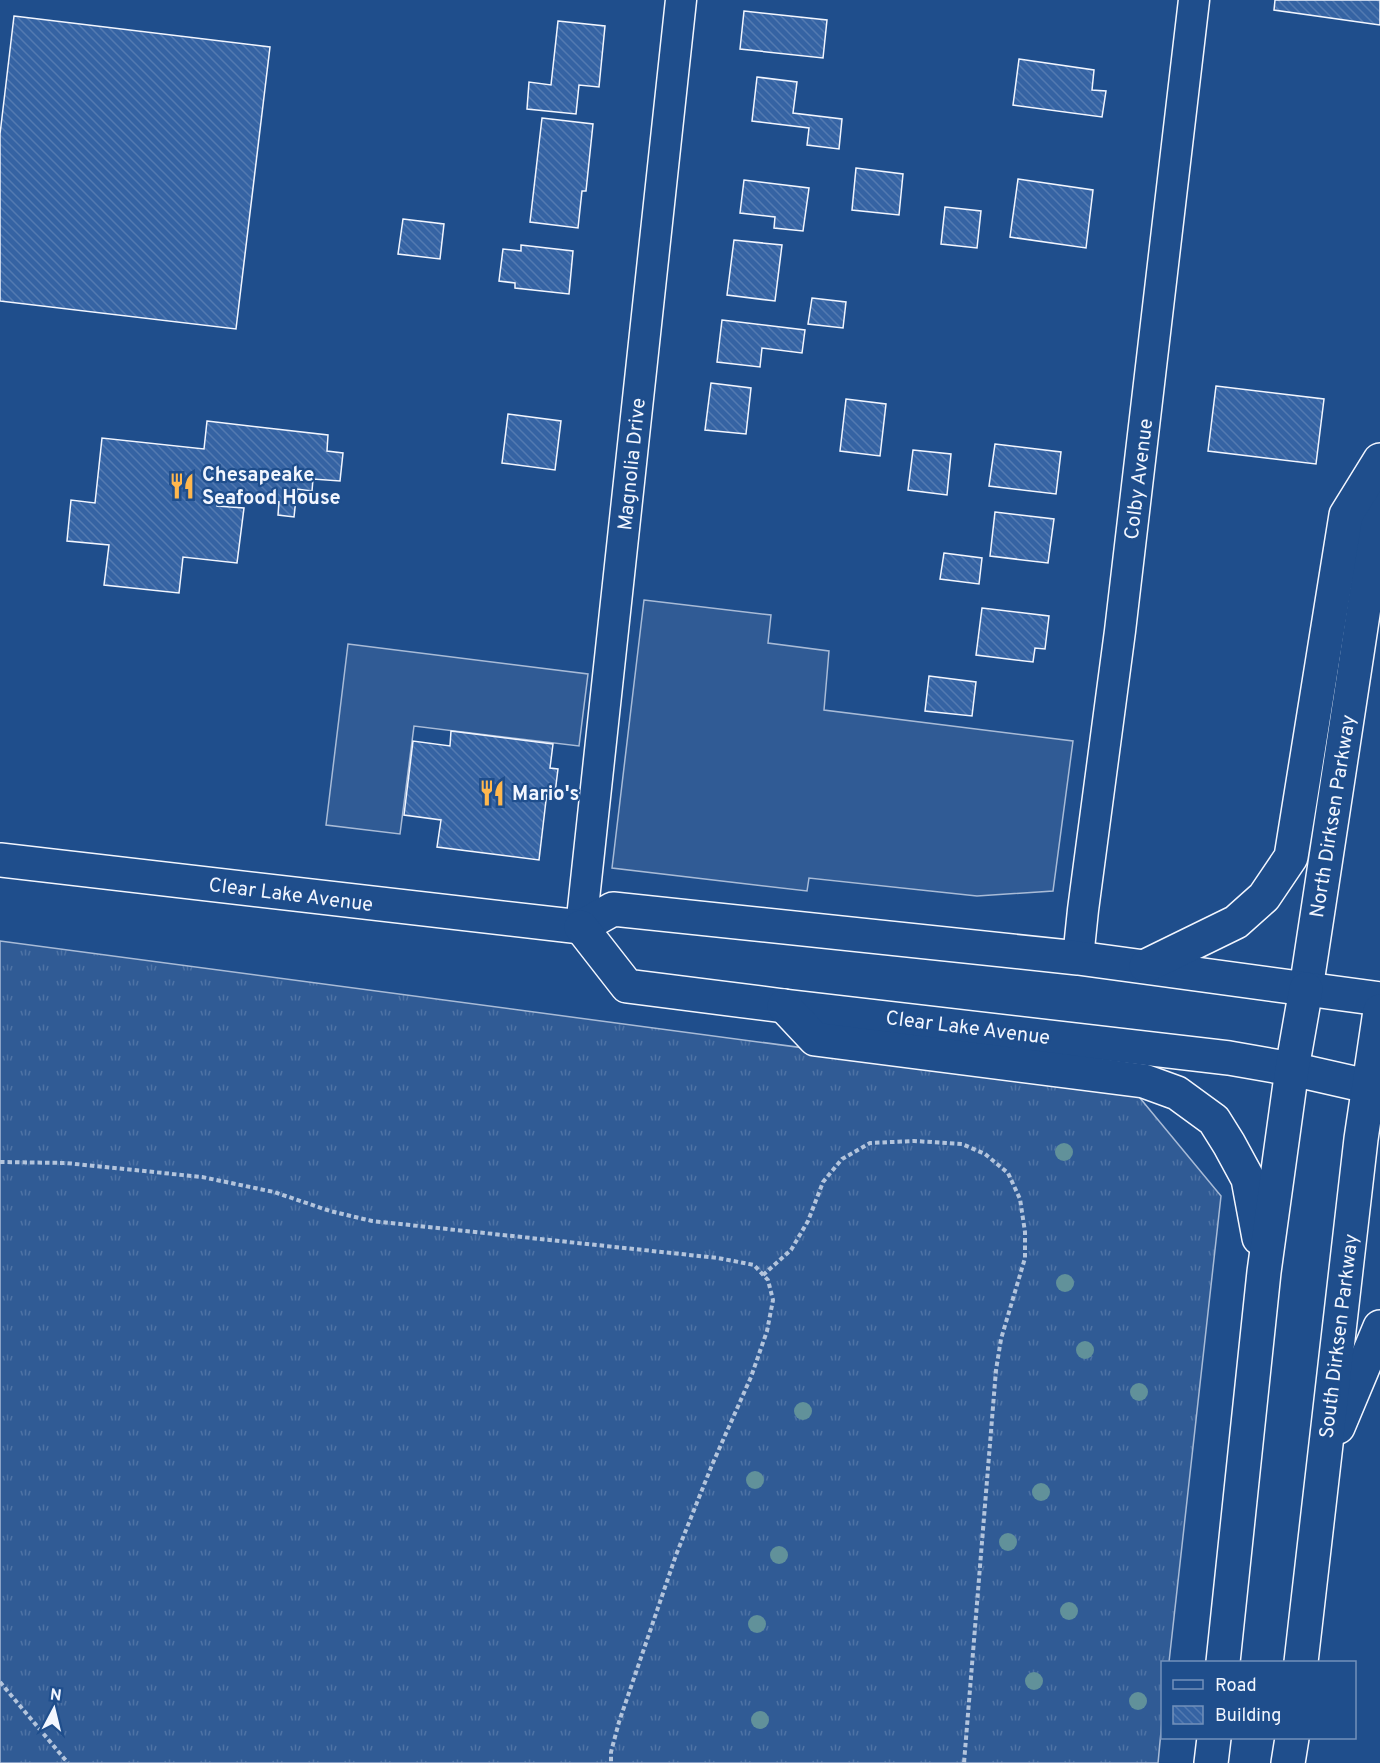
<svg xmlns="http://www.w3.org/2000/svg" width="1380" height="1763" viewBox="0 0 1380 1763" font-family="Overpass,sans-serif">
<defs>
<pattern id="grass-tufts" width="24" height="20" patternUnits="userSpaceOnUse" patternTransform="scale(1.5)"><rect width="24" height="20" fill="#305b95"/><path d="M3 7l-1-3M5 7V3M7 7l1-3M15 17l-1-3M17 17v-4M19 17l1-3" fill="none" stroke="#4e73a5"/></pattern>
<pattern id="building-back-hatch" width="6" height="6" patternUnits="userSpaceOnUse" patternTransform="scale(1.5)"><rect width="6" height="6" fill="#3563a3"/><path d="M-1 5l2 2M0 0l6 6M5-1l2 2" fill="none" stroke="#537ab1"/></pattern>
</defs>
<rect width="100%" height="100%" fill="#1f4e8c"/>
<polygon fill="url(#grass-tufts)" stroke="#a8bbd7" stroke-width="1.5" points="0,941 1135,1092 1221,1196 1169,1662 1162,1662 1162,1721 1158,1763 0,1763"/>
<g fill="#305b95" stroke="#a8bbd7" stroke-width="1.5">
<polygon points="644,600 771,615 768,643 829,651 824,710 1073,741 1053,891 977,896 809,878 807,891 612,868"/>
<polygon points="348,644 588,674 579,746 414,726 400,834 326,825"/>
</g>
<g fill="url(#building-back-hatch)" stroke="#f2f6ff" stroke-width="1.5">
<polygon points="1275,0 1380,0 1380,25 1274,10"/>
<polygon points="744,11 827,20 823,58 740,49"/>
<polygon points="14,16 270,47 236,329 0,301 0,134"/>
<polygon points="558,21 605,26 599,87 579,85 576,114 527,109 529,82 551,85"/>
<polygon points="1019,59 1094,70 1092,90 1106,91 1102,117 1013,105"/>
<polygon points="757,77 797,82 793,113 842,119 839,149 807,145 809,128 752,121"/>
<polygon points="542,118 593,124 586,191 582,191 578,228 530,222"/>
<polygon points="856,168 903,174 899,215 852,210"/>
<polygon points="1018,179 1093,190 1086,248 1010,237"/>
<polygon points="744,180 809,188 803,231 774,228 775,217 740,213"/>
<polygon points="945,207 981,211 977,248 941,244"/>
<polygon points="403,219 444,224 440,259 398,254"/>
<polygon points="734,240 782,245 775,301 727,295"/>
<polygon points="521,245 573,251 569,294 515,288 515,283 499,281 503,249 521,251"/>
<polygon points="812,298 846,302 843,328 808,324"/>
<polygon points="722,320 805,330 802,353 762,348 760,367 717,362"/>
<polygon points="711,383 751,388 746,434 705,430"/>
<polygon points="1216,386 1324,399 1316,464 1208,451"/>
<polygon points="846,399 886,404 880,456 840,451"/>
<polygon points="508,414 561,421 555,470 502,463"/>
<polygon points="207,421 328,435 327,451 343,453 340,481 313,479 312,491 297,489 294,517 278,515 279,502 217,495 217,506 244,508 237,563 183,557 179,593 104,585 109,545 67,541 71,500 95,503 102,438 204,449"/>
<polygon points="995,444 1061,452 1056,494 989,486"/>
<polygon points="913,450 951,454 947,495 908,490"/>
<polygon points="995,512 1054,519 1048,563 990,556"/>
<polygon points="944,553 982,558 979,584 940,579"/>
<polygon points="982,608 1049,616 1045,649 1035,648 1033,662 976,655"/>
<polygon points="929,676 976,682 972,716 925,711"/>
<polygon points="451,731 553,744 550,768 558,769 555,793 547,792 539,860 437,847 441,820 404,815 413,741 450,746"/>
</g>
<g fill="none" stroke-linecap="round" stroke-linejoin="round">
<g stroke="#f2f6ff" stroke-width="33">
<g id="street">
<polyline points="581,927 681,0"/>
<polyline points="1078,958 1083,910 1120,631 1194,0"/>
</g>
</g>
<g stroke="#f2f6ff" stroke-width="36">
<polyline id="secondary" points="1306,989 1380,502"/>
</g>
<g stroke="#f2f6ff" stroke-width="36">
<g id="primary">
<polyline points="0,860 581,927 613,909 1078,958 1380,999"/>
<polyline points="581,927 627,986 784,1006 1229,1058 1292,1069 1380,1089"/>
<polyline points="1146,966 1236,922 1264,897 1291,857 1346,515 1380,460"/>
<polyline points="784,1006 815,1039 1144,1081 1177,1093 1214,1120 1229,1144 1248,1179 1259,1238"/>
<polyline points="1338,1427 1380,1327"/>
<polyline points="1223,1662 1264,1272 1292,1069 1306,989"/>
<polyline points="1301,1662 1361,1139 1380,1011"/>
<polyline points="1211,1763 1214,1738"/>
<polyline points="1288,1763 1292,1738"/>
</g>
</g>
<g stroke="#b3c4dc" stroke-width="4" stroke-dasharray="4.5 3" stroke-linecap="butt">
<polyline points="0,1162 66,1163 202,1177 274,1192 330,1211 372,1221 718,1258 754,1265 768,1280 773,1300 767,1331 751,1377 712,1465 676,1555 619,1722 611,1752 611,1763"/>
<polyline points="763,1275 791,1250 808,1221 823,1182 842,1159 870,1143 914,1141 962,1144 985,1154 1008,1173 1020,1199 1025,1232 1025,1258 1001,1339 996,1370 964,1763"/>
<polyline points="0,1682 68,1763"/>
</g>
<use href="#street" stroke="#1f4e8c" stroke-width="30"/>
<use href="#secondary" stroke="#1f4e8c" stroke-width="33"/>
<use href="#primary" stroke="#1f4e8c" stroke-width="33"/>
</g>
<g fill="#61919a">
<circle cx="1064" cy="1152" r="9"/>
<circle cx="1065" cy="1283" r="9"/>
<circle cx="1085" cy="1350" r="9"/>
<circle cx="1139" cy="1392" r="9"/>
<circle cx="803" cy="1411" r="9"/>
<circle cx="755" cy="1480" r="9"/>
<circle cx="1041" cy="1492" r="9"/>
<circle cx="1008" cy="1542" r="9"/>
<circle cx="779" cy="1555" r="9"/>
<circle cx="1069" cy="1611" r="9"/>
<circle cx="757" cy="1624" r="9"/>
<circle cx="1034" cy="1681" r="9"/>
<circle cx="1138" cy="1701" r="9"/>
<circle cx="760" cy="1720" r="9"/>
</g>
<defs>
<g id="restaurant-bare" transform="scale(2.07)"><path d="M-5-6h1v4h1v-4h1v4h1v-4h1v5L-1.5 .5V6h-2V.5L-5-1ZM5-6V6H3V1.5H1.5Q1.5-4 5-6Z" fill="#ffb74d" stroke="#1f4e8c" stroke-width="2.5" paint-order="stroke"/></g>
</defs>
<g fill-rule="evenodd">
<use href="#restaurant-bare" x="182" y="486"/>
<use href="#restaurant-bare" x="492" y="793"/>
</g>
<g text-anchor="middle" stroke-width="4.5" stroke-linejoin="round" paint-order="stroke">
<g font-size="20" fill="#f2f6ff" stroke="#1f4e8c">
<text transform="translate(631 464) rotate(-84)" y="7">Magnolia Drive</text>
<text transform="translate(1138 479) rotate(-83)" y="7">Colby Avenue</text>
<text transform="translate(1332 816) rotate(-81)" y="7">North Dirksen Parkway</text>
<text transform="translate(291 894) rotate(7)" y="7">Clear Lake Avenue</text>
<text transform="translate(968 1027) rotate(7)" y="7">Clear Lake Avenue</text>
<text transform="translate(1338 1336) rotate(-83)" y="7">South Dirksen Parkway</text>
</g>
<g font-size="20" font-weight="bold" fill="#f2f6ff" stroke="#1f4e8c" text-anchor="start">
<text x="202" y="481">Chesapeake<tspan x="202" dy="23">Seafood House</tspan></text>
<text x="512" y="800">Mario's</text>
</g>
</g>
<rect x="1161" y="1661" width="195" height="78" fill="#1f4e8c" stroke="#7391ba" stroke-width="1.5"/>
<rect x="1173" y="1680" width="30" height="9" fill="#1f4e8c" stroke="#7391ba" stroke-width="1.5"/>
<text x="1215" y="1691" font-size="18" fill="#f2f6ff">Road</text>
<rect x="1173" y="1706" width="30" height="18" fill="url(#building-back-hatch)" stroke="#7391ba" stroke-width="1.5"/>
<text x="1215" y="1721" font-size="18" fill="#f2f6ff">Building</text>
<g transform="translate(54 1709) rotate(7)" stroke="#1f4e8c" stroke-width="4.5" paint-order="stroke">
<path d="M0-4.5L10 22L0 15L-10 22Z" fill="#f2f6ff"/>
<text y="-9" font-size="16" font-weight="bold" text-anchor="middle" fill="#f2f6ff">N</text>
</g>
</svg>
